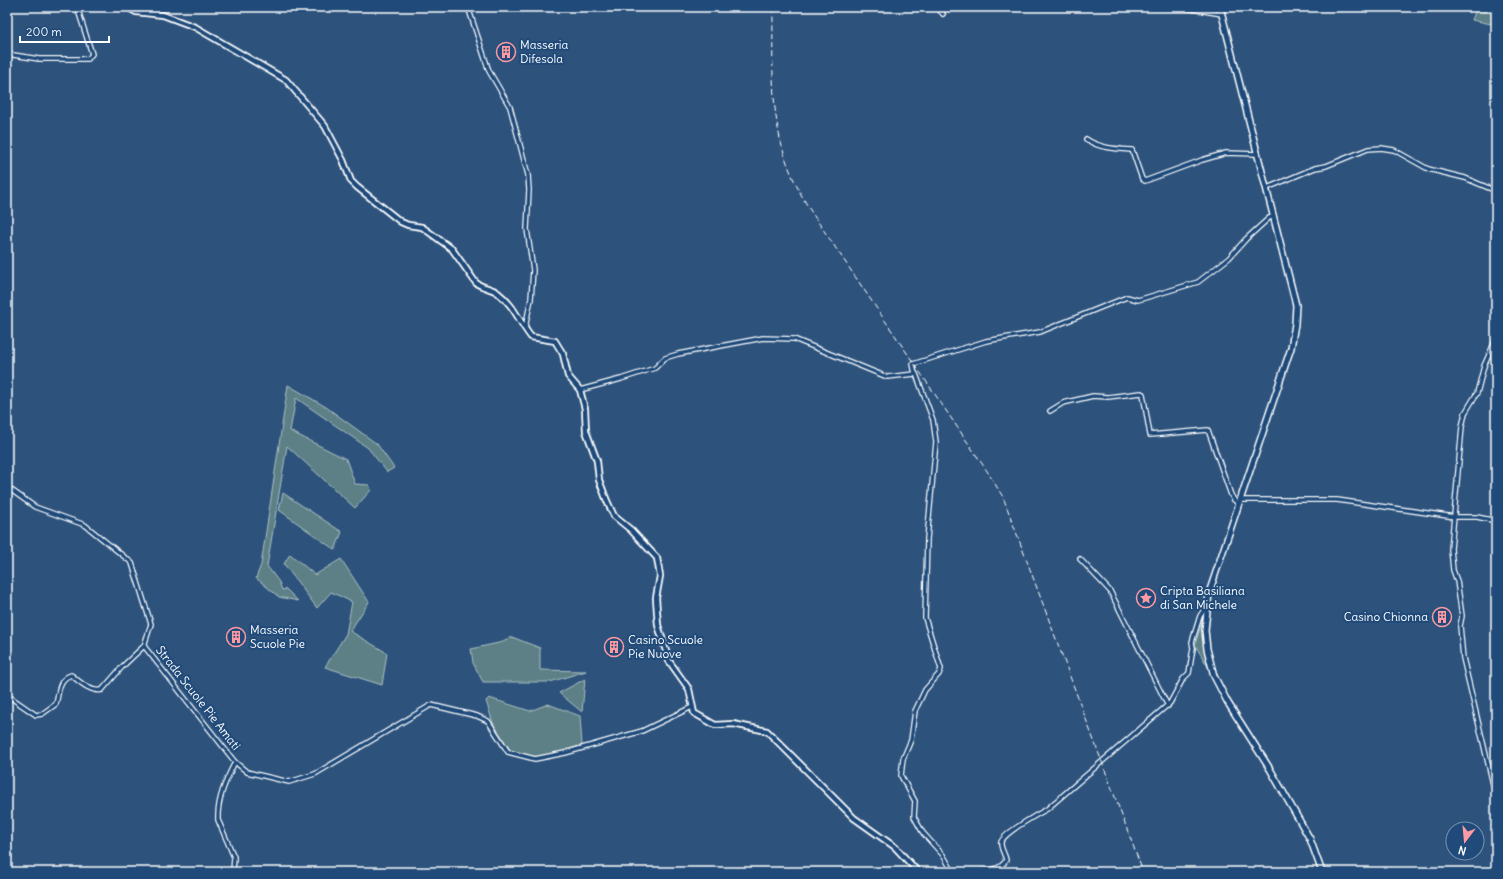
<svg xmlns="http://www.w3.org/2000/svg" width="1503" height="879" viewBox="0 0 1503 879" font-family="Delius,sans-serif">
<rect width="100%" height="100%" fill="#2d537d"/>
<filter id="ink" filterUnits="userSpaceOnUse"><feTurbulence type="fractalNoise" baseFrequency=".025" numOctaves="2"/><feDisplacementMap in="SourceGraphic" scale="8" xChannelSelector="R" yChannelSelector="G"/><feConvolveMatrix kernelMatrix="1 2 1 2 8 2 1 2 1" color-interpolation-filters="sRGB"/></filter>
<g filter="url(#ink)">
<g fill="#5b8086" stroke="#adc0c2">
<polygon points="1477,7 1496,7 1496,25 1472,20"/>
<polygon points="288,385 326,407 377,444 394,468 387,472 368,448 296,398 290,431 346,459 355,484 369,485 371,490 355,508 287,446 267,566 279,582 282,590 286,589 298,601 279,597 256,578 261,565"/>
<polygon points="283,493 342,532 335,550 279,510"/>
<polygon points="290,554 315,575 341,559 369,602 350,631 387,653 382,685 325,667 346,634 352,602 331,592 317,608 284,564"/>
<polygon points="1204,615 1204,646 1211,672 1195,645"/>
<polygon points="512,637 540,648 540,670 586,671 550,682 483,682 473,663 471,649 503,642"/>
<polygon points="585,679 582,712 559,693"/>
<polygon points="489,698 530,711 548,704 580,716 582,745 537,759 511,751 493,723 486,701"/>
</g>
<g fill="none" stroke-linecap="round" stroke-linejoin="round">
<g stroke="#fff" stroke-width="6">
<g id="minor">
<polyline points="468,7 489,71 510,107 528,175 529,190 527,229 533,270 531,299 525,328"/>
<polyline points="937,7 943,14"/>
<polyline points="1180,7 1222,14"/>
<polyline points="7,54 39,59 88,59 92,54 77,7"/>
<path d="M1086 139C1098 148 1117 149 1132 150L1142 179 1145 181 1202 160 1226 153 1258 154"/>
<polyline points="1267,188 1315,168 1326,166 1368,149 1381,148 1394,150 1428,169 1465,178 1496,191"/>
<polyline points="1496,339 1484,366 1477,393 1465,413 1462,427 1451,549 1453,570 1457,581 1462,616 1460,626 1463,658 1496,797"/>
<polyline points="916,374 933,420 936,442 927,539 925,618 941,669 939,674 925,690 915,711 911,740 903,759 901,776 915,801 914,817 923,833 943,855 953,872"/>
<polyline points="580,390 621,379 655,368 665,358 678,354 763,338 794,339 887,377 915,374 913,364 986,341 1040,332 1127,297 1138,300 1198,282 1229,258 1246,239 1269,218 1274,216"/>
<polyline points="1050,411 1063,403 1093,396 1108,397 1141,393 1143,394 1150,435 1208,430 1231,495 1234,500 1239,504"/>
<path d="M7 487 35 507 85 525 132 563 151 624 144 646 235 762C226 780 217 799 218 820L234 857 233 872"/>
<polyline points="1241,500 1337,500 1455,517 1477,517 1496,521"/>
<polyline points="1080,559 1110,591 1168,706"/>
<path d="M7 695 36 715 42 714 56 704C59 693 58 679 71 675 79 681 91 693 102 690L123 666 144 646"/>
<polyline points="235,762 247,772 289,782 315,774 431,705 477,716 488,721 508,752 535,759 565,753 642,731 692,707"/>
<path d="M977 872C987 871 1001 870 1006 860 1005 854 1000 848 1001 842 1004 833 1038 814 1047 809L1170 703 1183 679 1189 673 1193 648 1192 642 1200 616 1207 605"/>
</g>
</g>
<g stroke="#fff" stroke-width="8">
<path id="tertiary" d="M127 7 136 12 163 15 195 27 286 80 325 126 343 160 351 181 357 187 401 222 408 225 422 227 444 243 452 249 476 283C483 288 492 288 498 293 515 306 519 322 531 337L555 341 563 354 568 376 580 390 585 409 586 431 597 461 599 480 607 501 614 516 631 530 657 558 660 576 656 598 658 625 669 661 689 689 694 713 715 725 733 724 767 731 854 818 895 847 918 872"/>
</g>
<g stroke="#fff" stroke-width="8">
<polyline id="secondary" points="1220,7 1296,305 1295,324 1291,348 1209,593 1205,630 1207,649 1214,676 1228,703 1270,769 1310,839 1322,872"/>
</g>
<use href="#minor" stroke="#1f4a7a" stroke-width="3.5"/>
<use href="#tertiary" stroke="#1f4a7a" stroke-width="4.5"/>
<use href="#secondary" stroke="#1f4a7a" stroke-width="5"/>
<path stroke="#fff" stroke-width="1" stroke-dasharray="6 3" stroke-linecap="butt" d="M773 7C773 88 767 145 814 216L987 471 1003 497 1143 872"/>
</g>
</g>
<defs>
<g id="building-ring" transform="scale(1)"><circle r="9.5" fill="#1f4a7a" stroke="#ff9aa2" stroke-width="1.5"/><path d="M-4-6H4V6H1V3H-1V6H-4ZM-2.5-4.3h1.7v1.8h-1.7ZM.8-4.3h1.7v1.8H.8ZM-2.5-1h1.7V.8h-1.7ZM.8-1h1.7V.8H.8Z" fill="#ff9aa2"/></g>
<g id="sight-ring" transform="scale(1)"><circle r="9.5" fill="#1f4a7a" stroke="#ff9aa2" stroke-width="1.5"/><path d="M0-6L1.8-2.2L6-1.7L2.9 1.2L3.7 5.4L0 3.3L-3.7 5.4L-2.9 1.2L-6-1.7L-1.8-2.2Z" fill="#ff9aa2"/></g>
</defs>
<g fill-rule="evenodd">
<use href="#building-ring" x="506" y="52"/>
<use href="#sight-ring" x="1146" y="598"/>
<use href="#building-ring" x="1442" y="617"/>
<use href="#building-ring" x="236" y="637"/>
<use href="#building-ring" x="614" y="647"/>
</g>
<g text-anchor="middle" stroke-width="4" stroke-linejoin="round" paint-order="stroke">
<g font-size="12" fill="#fff" stroke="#1f4a7a" text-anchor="start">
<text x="520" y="49">Masseria<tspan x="520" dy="14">Difesola</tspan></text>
<text x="1160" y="595">Cripta Basiliana<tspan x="1160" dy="14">di San Michele</tspan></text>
<text x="1428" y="621" text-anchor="end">Casino Chionna</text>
<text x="250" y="634">Masseria<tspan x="250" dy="14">Scuole Pie</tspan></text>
<text x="628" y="644">Casino Scuole<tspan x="628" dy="14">Pie Nuove</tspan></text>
</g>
<g font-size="12" fill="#fff" stroke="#1f4a7a">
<text transform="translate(198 698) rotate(52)" y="4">Strada Scuole Pie Amati</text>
</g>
</g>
<rect width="1503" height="879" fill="none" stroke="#1f4a7a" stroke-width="24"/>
<rect x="12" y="12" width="1479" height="855" fill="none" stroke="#fff" stroke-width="1.5" filter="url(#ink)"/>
<g transform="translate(1465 841) rotate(196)"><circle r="19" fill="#1f4a7a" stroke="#7992af"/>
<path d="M0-3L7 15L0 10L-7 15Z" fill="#ff9aa2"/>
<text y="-6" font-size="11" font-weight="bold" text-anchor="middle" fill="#ffffff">N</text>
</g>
<path d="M20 36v6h89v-6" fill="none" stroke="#ffffff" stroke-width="2"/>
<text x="26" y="36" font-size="12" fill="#ffffff" stroke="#1f4a7a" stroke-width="3" paint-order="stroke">200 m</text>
</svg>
